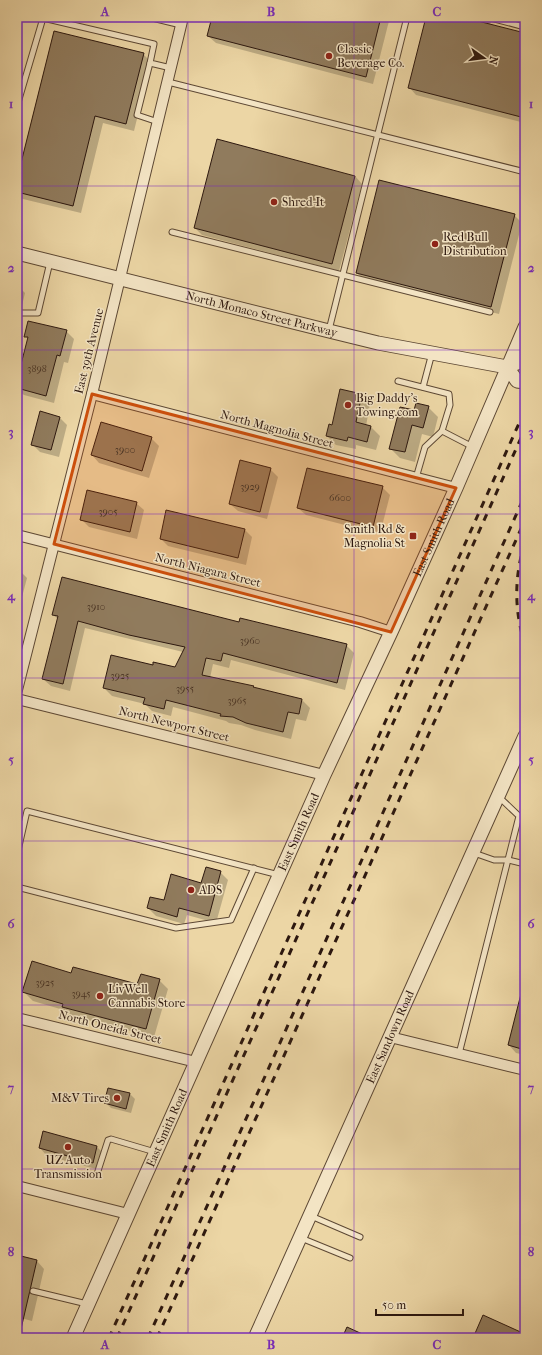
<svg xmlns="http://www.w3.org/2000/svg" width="542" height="1355" viewBox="0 0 542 1355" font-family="'IM FELL French Canon',serif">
<rect width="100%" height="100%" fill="#ecd6a5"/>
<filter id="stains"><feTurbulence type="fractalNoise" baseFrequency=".005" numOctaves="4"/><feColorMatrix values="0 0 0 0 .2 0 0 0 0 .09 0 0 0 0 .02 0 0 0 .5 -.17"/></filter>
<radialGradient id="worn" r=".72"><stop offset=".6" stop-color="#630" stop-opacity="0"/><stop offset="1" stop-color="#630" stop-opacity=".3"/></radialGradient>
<g fill="#0003">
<polygon points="213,17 390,17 373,84 216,43 208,36"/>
<polygon points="427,17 496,17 495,20 492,21 490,24 525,34 525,123 416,95 409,87"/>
<polygon points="143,54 151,62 134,131 103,123 81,213 23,199 17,193 17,183"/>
<polygon points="355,176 362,184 339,271 202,235 195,228"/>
<polygon points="514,215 522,223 499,314 364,281 357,273"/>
<polygon points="17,285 25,293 17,326"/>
<polygon points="66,331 74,339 68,363 64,362 54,403 24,395 17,389 17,384 28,339 25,336"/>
<polygon points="361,395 370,404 366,426 371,427 380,436 376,450 356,445 356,449 336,445 327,436 333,426"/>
<polygon points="428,407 438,417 433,437 422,434 415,462 400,458 390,448 415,411"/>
<polygon points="59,417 67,425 59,457 40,452 33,445"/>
<polygon points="151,438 159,446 149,478 99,463 92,455"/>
<polygon points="270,469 278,477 267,519 238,511 230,504"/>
<polygon points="382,487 390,495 380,534 306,515 298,508"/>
<polygon points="136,503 144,510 137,539 89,527 81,519"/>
<polygon points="245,530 252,537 246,565 168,546 161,539"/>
<polygon points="17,570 20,571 27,578 17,616"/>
<polygon points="53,615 240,623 346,645 354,653 345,690 231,660 229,668 213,664 210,678 253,687 255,688 302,700 310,708 306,721 296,719 291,739 255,730 241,725 229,723 226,721 173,707 171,716 152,711 145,704 112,696 104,688 153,666 176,668 183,652 85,628 70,691 51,686 43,679 58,619"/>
<polygon points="17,630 19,633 17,643"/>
<polygon points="220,872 228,880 216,923 187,915 184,924 156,916 148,908 165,902 202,884"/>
<polygon points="72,974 138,985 159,980 168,989 154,1037 72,1016 67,1011 33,1001 24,992"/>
<polygon points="525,981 525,1055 516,1053 509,1045"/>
<polygon points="130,1094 135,1099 131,1113 111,1108 106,1103"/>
<polygon points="97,1147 104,1154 100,1170 47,1156 40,1148"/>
<polygon points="17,1256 37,1261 44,1269 32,1321 17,1317"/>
</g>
<g fill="#907b5d" stroke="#2d180f">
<polygon points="212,17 381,17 366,77 207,36"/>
<polygon points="426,17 462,17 525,33 525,118 408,88"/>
<polygon points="54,31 144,53 126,124 95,116 73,206 17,192 17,179"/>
<polygon points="217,139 355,176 332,264 194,228"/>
<polygon points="379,180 515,214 491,307 356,273"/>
<polygon points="28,321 67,330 60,356 57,355 46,396 17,388 17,380 28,337 24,337"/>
<polygon points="340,389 362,394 356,422 371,426 367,442 348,437 347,441 326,436 329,424 332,425"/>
<polygon points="416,403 429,406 423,428 412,425 405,452 389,449 400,407 414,410"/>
<polygon points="40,411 60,417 51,450 31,445"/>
<polygon points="101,422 152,437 142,471 91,455"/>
<polygon points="240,460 271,468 260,512 229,504"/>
<polygon points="307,468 383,486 373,527 297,508"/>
<polygon points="87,490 137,502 130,532 80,520"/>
<polygon points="166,510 245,529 238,558 160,539"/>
<polygon points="62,577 239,622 240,618 347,644 337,683 223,653 221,661 206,658 202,675 254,686 253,687 302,699 299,714 288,712 283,732 246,723 233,717 220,716 221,714 166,700 164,709 143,704 145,698 103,688 111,655 153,665 153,662 175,667 185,647 129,635 78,621 63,684 42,679 58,616 52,615"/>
<polygon points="206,867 221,871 209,916 179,908 177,917 147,908 150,897 164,900 171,874 201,883"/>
<polygon points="32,961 71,973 73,967 137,984 141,974 160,979 146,1029 62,1007 63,1004 22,992"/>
<polygon points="522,990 525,991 525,1050 508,1045"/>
<polygon points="108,1088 130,1093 126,1109 104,1103"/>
<polygon points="43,1131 97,1146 93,1163 39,1148"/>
<polygon points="17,1255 37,1260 21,1329 17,1329"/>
<polygon points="483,1315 525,1334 525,1338 473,1338"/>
<polygon points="347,1327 371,1338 342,1338"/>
</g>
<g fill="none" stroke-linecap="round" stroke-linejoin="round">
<g stroke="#5d4834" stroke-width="7">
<g id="service">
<polyline points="148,17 181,25"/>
<polyline points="487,17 525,27"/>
<polyline points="150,63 137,115 158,122"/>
<polyline points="168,82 525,172"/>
<polyline points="17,106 43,18 154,44 150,63 171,68"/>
<polyline points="172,232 490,312"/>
<polyline points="17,313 38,313 50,262"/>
<polyline points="329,330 407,17"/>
<polyline points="398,381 449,394 450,405 442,431 425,447 416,478"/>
<polyline points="423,387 432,353"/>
<polyline points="442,431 473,447"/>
<polyline points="474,853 494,860 508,860 525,864"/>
<polyline points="17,855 27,811 279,875"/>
<polyline points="17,887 176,928 231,920 254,868"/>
<polyline points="459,1054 519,816 499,797"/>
<polyline points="97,1174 108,1140 111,1139 155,1152"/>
<polyline points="311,1216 360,1237"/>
<polyline points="301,1238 350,1258"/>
<polyline points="33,1291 87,1304"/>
</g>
</g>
<g stroke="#5d4834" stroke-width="12">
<g id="minor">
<polyline points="92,394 456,488"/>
<polyline points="17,535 360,622 391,632"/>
<polyline points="17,690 92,394 183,17"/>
<polyline points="17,699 324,775"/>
<polyline points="17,1018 196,1062"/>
<polyline points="390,1037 525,1070"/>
<polyline points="17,1186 128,1214"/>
</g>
</g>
<g stroke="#5d4834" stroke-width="15">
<g id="tertiary">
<path id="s1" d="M17 253 329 331 378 343 507 367"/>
<polyline points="507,367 517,381 525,382"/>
<polyline points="507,367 525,360"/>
<path id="s2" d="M73 1338 324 775 391 632 456 488 525 327"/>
<path id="s3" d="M255 1338 525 736"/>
</g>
</g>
<use href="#service" stroke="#f3e4c4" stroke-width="5"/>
<use href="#minor" stroke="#f3e4c4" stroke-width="10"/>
<use href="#tertiary" stroke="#f3e4c4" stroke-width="13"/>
<g stroke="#2d180f" stroke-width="3" stroke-dasharray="7 7" stroke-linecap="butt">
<path d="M525 543C514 576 514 611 525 644"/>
<polyline points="109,1338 525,410"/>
<polyline points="117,1338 525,429"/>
<polyline points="148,1338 525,495"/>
<polyline points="157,1338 525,520"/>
</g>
</g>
<path fill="#cc4f0c" fill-opacity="0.2" stroke="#cc4f0c" stroke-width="3" stroke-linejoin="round" d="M92 394 456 488 391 632 54 544Z"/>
<path fill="none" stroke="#7b2cbf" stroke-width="1" stroke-opacity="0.55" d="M188 17V1338M354 17V1338M17 186H525M17 350H525M17 514H525M17 678H525M17 841H525M17 1005H525M17 1169H525"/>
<g fill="#8f2418" stroke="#f3e4c4" stroke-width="1.5">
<circle cx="329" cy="56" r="4"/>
<circle cx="274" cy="202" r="4"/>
<circle cx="435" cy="244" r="4"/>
<circle cx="348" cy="405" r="4"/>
<rect x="409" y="532" width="8" height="8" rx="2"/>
<circle cx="191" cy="890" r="4"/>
<circle cx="100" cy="996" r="4"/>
<circle cx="117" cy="1098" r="4"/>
<circle cx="68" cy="1147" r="4"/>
</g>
<g text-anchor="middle" stroke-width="3" stroke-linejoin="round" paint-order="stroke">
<g font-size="10" fill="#463122">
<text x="37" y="372">3898</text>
<text x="125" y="453">3900</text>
<text x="250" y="490">3929</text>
<text x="340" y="501">6600</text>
<text x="108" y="515">3905</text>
<text x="96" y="610">3910</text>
<text x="250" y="644">3960</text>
<text x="120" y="679">3925</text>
<text x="185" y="692">3955</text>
<text x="237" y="704">3965</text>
<text x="45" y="986">3925</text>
<text x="81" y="997">3945</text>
</g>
<g font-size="12" fill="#2d180f" stroke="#f3e4c4" text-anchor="start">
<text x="337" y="53">Classic<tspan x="337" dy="14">Beverage Co.</tspan></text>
<text x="282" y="206">Shred-It</text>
<text x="443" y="241">Red Bull<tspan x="443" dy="14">Distribution</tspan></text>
<text x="356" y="402">Big Daddy's<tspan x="356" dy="14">Towing.com</tspan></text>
<text x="405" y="533" text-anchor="end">Smith Rd &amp;<tspan x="405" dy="14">Magnolia St</tspan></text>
<text x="199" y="894">ADS</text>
<text x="108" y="993">LivWell<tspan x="108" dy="14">Cannabis Store</tspan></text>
<text x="109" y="1102" text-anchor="end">M&amp;V Tires</text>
<text x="68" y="1164" text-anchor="middle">UZ Auto<tspan x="68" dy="14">Transmission</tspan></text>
</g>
<g font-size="12" fill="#2d180f" stroke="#f3e4c4">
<text dy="4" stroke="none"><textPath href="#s1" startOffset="252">North Monaco Street Parkway</textPath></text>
<text transform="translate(89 351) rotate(-76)" y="4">East 39th Avenue</text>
<text transform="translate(277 429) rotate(15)" y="4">North Magnolia Street</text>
<text dy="4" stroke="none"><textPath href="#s2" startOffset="878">East Smith Road</textPath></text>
<text transform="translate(208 570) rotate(14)" y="4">North Niagara Street</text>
<text transform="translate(174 724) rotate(14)" y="4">North Newport Street</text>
<text dy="4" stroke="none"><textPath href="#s2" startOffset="554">East Smith Road</textPath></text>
<text transform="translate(110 1027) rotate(14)" y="4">North Oneida Street</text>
<text dy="4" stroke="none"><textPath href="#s3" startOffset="330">East Sandown Road</textPath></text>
<text dy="4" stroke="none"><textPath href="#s2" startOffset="230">East Smith Road</textPath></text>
</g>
</g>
<rect width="542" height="1355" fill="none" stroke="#ecd6a5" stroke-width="44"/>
<g transform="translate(484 58) rotate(104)" stroke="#f3e4c4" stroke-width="3" paint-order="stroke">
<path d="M0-3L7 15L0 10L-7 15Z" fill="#2d180f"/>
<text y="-6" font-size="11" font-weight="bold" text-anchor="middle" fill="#2d180f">N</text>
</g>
<path d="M376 1309v6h87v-6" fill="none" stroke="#2d180f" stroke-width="2"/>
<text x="382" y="1309" font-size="12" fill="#2d180f" stroke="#f3e4c4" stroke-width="3" paint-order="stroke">50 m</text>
<rect x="22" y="22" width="498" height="1311" fill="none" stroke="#7b2cbf" stroke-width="1.5"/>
<g font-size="13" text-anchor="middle" font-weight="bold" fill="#7b2cbf">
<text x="105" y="16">A</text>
<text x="271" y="16">B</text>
<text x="437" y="16">C</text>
<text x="11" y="108">1</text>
<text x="531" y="108">1</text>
<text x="11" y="272">2</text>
<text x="531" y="272">2</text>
<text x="11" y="436">3</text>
<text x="531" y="436">3</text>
<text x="11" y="600">4</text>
<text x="531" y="600">4</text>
<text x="11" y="764">5</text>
<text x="531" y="764">5</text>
<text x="11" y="928">6</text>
<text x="531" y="928">6</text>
<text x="11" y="1092">7</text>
<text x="531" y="1092">7</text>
<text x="11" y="1256">8</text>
<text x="531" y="1256">8</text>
<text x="105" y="1349">A</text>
<text x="271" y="1349">B</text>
<text x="437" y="1349">C</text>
</g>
<rect width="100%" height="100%" filter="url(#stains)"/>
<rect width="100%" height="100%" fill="url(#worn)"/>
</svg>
